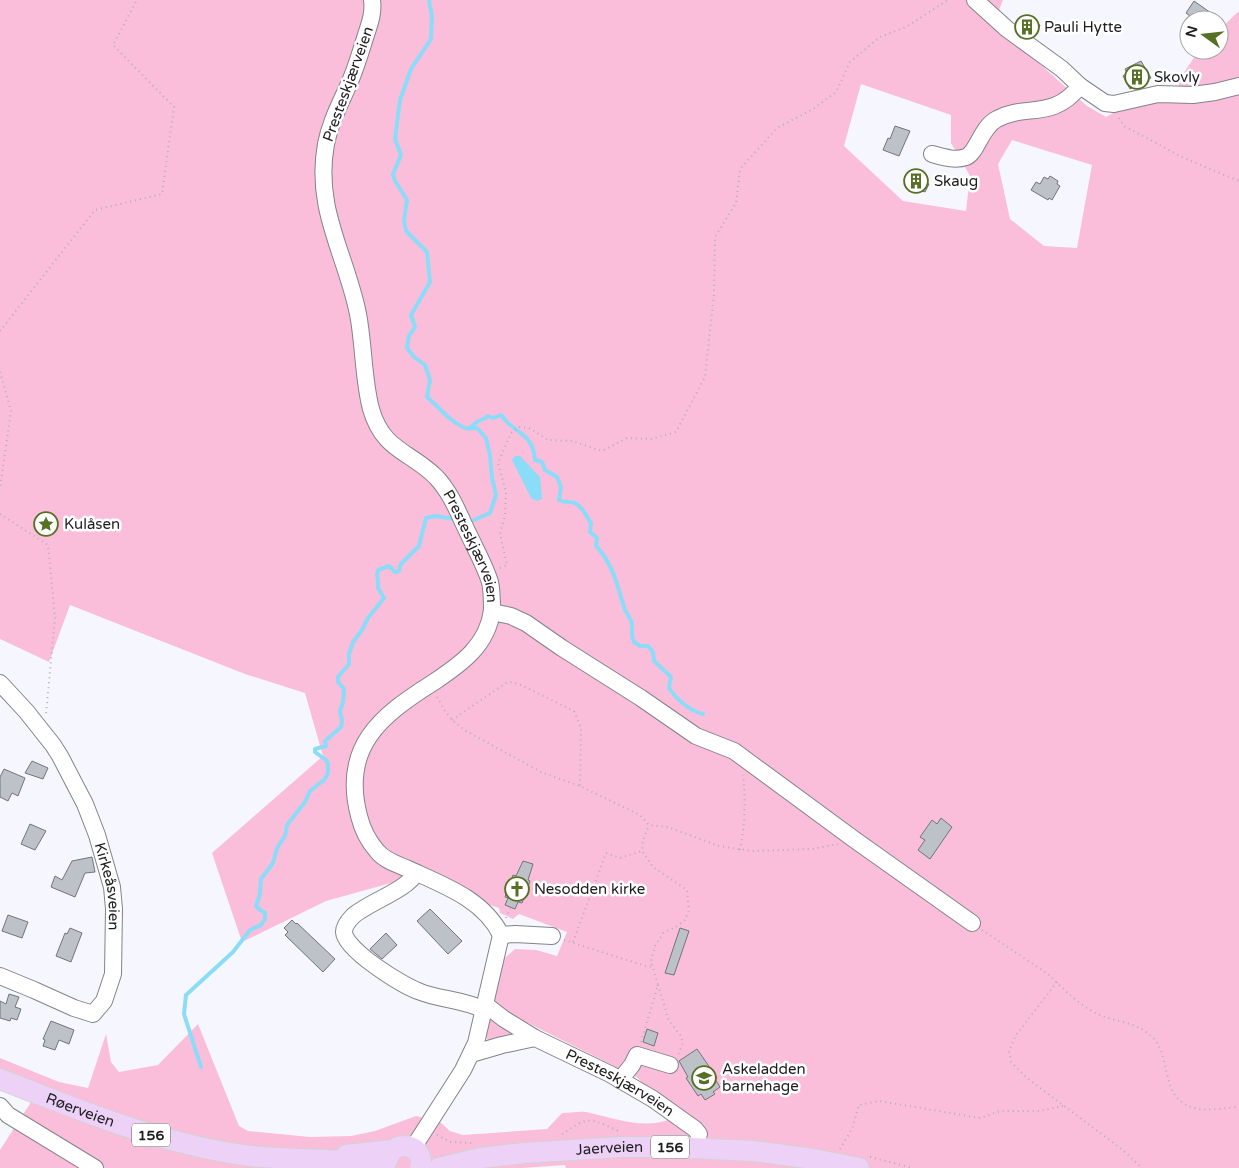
<svg xmlns="http://www.w3.org/2000/svg" width="1239" height="1168" viewBox="0 0 1239 1168" font-family="'Varela Round',sans-serif">
<rect width="100%" height="100%" fill="#f6f6fe"/>
<path fill="#fabedb" fill-rule="evenodd" d="M0 0H1003L994 23 1087 106 1106 117 1134 101 1179 90V80L1199 50H1219V30L1239 11V1168H566L565 1165 522 1168H0V1150L31 1102 0 1085V1058L59 1082 88 1088 106 1034 111 1062 119 1072 158 1065 198 1024 239 1126 248 1131 310 1137 351 1136 375 1131 416 1116 440 1122 450 1131 463 1135 547 1129 562 1113C570 1113 578 1111 586 1112 614 1118 643 1130 671 1119L638 1078 528 1023 518 1036 489 1041 485 1036 499 963 515 949 536 950 557 956 567 932 519 914 513 919 500 913 499 908 409 878 326 901 242 942 212 853 323 756 305 693 245 674 70 605 49 662 0 639ZM861 84 951 115V143L970 176 966 211 903 201 844 146ZM1012 140 1092 165 1077 248 1044 246 1010 219 998 164Z"/>
<polygon fill="#8bdcf8" points="515,456 520,456 540,477 542,499 537,501 531,498 512,460"/>
<g fill="none" stroke-linecap="round" stroke-linejoin="round">
<g stroke="#8bdcf8" stroke-width="4">
<path d="M429 0 432 17 431 39 411 69 400 100 395 139 401 155 393 174 395 181 407 200 404 220 406 231 427 252 430 282 411 315 415 327 409 336 407 348 414 357 425 365 430 380 427 397C439 407 450 422 465 428 468 429 473 428 477 428L486 438 490 455 492 478 496 495 490 513 474 520"/>
<path d="M470 428C478 419 480 422 488 416L493 418 501 415C514 434 533 432 535 460L542 462 545 470 557 477 561 487 559 500C565 503 570 501 575 503 583 507 586 516 591 523L590 532 597 538 596 546C613 563 618 588 625 610 627 614 631 619 632 624 633 631 630 633 634 642L640 646H648L653 652 654 661 671 677 669 688C676 699 690 711 703 714"/>
<path d="M201 1067 184 1014 186 995 233 952 250 930 261 925 265 919V913L259 909 256 906 260 894 261 879 273 863 277 848 285 836 287 825 305 802 310 791 325 779 328 773V764L326 760 315 752V749L326 746 325 741 341 727 342 721 340 711 343 702 344 689 338 682V677L349 664V654L353 642 362 630 368 618 384 598 378 588C379 582 376 575 378 570L389 566 395 572 399 571 401 564 419 546 426 518 435 516 454 519"/>
</g>
</g>
<g fill="#bcc2c8" stroke="#71757b">
<polygon points="1194,1 1211,13 1206,20 1195,20 1186,13"/>
<polygon points="1022,18 1040,25 1036,35 1019,25"/>
<polygon points="1141,61 1151,78 1130,89 1123,76 1127,73 1125,69"/>
<polygon points="895,126 910,131 899,156 883,150 888,138 890,139"/>
<polygon points="913,176 925,180 925,182 929,184 925,192 910,186"/>
<polygon points="1050,176 1058,181 1057,184 1060,186 1052,200 1049,198 1048,200 1031,190 1036,182 1040,184 1044,177 1048,179"/>
<polygon points="32,761 48,768 43,779 25,773"/>
<polygon points="4,769 25,778 18,796 12,793 8,801 0,797 0,777"/>
<polygon points="941,818 952,827 930,859 918,850 925,840 920,837 932,820 937,824"/>
<polygon points="30,824 46,831 35,850 21,844"/>
<polygon points="92,857 95,872 85,873 75,897 51,887 55,876 62,880 72,861"/>
<polygon points="523,861 533,864 528,880 530,881 522,903 518,902 515,909 505,905 508,898 505,897 513,875 516,876"/>
<polygon points="430,909 462,941 448,954 417,921"/>
<polygon points="8,915 28,922 22,938 2,931"/>
<polygon points="292,920 296,924 297,923 335,959 323,972 285,935 288,932 284,928"/>
<polygon points="70,928 82,933 71,962 56,956 65,933 67,934"/>
<polygon points="680,928 689,931 674,975 665,973"/>
<polygon points="386,933 397,945 382,959 370,949"/>
<polygon points="9,994 19,997 15,1007 21,1009 17,1020 11,1018 10,1021 0,1018 0,1001 6,1004"/>
<polygon points="51,1021 74,1030 69,1044 59,1040 55,1050 43,1046 45,1040 43,1039"/>
<polygon points="647,1029 658,1033 654,1046 643,1042"/>
<polygon points="697,1049 717,1078 715,1079 720,1087 713,1092 715,1094 705,1100 701,1094 698,1096 686,1078 688,1077 679,1061"/>
</g>
<g fill="none" stroke-linecap="round" stroke-linejoin="round">
<g stroke="#83838a" stroke-width="18">
<g id="minor">
<path id="s1" d="M372 0C374 14 369 25 365 38 360 54 355 71 348 86 339 106 330 123 326 144 314 209 346 254 358 314 364 345 363 379 371 409 383 451 410 451 436 477 452 494 459 515 469 535 476 550 485 566 490 582 492 591 492 601 492 610 488 645 461 664 434 682 380 716 341 747 359 816 362 828 369 842 377 851 384 860 396 864 406 868 440 884 483 898 501 935L476 1043 463 1070 413 1148"/>
<polyline points="975,0 1007,29 1062,69 1080,86 1105,103 1114,104 1158,94 1193,95 1215,92 1239,86"/>
<path d="M932 154C943 157 955 161 966 157 977 153 981 127 997 119 1027 103 1052 121 1080 86"/>
<polyline points="492,612 511,616 526,623 562,648 641,698 696,736 734,751 855,840 972,923"/>
<path id="s2" d="M0 683 26 711 53 745 60 756 85 804 97 835 112 887 114 909 113 974 104 1001 93 1014 74 1008 34 990 0 976"/>
<path d="M416 873C407 890 369 902 353 916 349 920 344 926 344 932 345 950 402 985 418 991 439 1000 463 999 484 1010"/>
<polyline points="501,935 515,934 552,936"/>
<path id="s3" d="M486 1005 504 1019 535 1038 610 1074 653 1099 695 1129 699 1134"/>
<polyline points="471,1054 502,1045 535,1038"/>
<polyline points="620,1080 632,1065 637,1055 670,1065"/>
<polyline points="0,1106 8,1115 95,1168"/>
</g>
</g>
<g stroke="#d2d2d3" stroke-width="22">
<g id="major">
<path id="s4" d="M0 1079C79 1110 158 1143 243 1155 288 1162 336 1155 379 1168"/>
<polyline points="346,1155 393,1150"/>
<path d="M387 1161C393 1136 427 1145 420 1168"/>
<path id="s5" d="M439 1168 480 1158 524 1153 621 1147H671L753 1151 813 1159 859 1168"/>
</g>
</g>
<g stroke="#b0b0b7" stroke-width="2" stroke-dasharray="1 4" stroke-linecap="butt">
<polyline points="1119,118 1124,126 1184,158 1239,181"/>
<polyline points="0,331 95,210 162,194 174,107 113,45 137,0"/>
<polyline points="0,372 11,411 0,488"/>
<polyline points="0,514 48,545 55,618 46,714"/>
<polyline points="500,568 507,565 500,534 505,515 506,492 498,463 511,433 519,427 529,428 548,440 572,441 602,451 627,438 651,439 676,432 705,377 714,294 715,237 736,203 740,169 777,128 813,109 836,92 850,62 880,37 906,27 948,0"/>
<polyline points="437,697 445,711 452,720 466,731 543,773 580,786 640,815 649,825 668,827 719,846 752,851 812,849 838,844"/>
<polyline points="452,720 506,683 512,682 523,686 574,711 581,728 580,786"/>
<path d="M740 850C745 825 746 800 743 775"/>
<polyline points="506,918 510,908"/>
<path d="M982 930 1048 974C1063 989 1082 1008 1102 1016 1119 1022 1137 1023 1151 1036 1171 1054 1161 1088 1183 1103 1200 1114 1220 1108 1239 1107"/>
<polyline points="564,940 649,967 652,966"/>
<polyline points="573,942 606,853 620,858 642,851"/>
<polyline points="1057,982 1016,1035 1009,1051 1011,1062 1027,1078 1124,1151 1142,1168"/>
<polyline points="658,985 669,1021 681,1036 683,1043 678,1055"/>
<polyline points="641,1042 658,985 651,961 655,946 664,932 676,927 685,920 689,910 687,890 653,867 642,851 643,840 649,825"/>
<path d="M562 1134C568 1131 573 1126 580 1123 593 1116 607 1127 619 1131"/>
<polyline points="437,1135 450,1142 473,1143"/>
<polyline points="840,1149 852,1129 859,1105 879,1101 980,1118 1000,1111 1039,1111 1063,1106"/>
<polyline points="870,1157 913,1168"/>
</g>
<use href="#minor" stroke="#fff" stroke-width="16"/>
<use href="#major" stroke="#edd1f7" stroke-width="20"/>
</g>
<defs>
<g id="building-ring" transform="scale(1.25)"><circle r="9.5" fill="#fff" stroke="#567124" stroke-width="1.5"/><path d="M-4-6H4V6H1V3H-1V6H-4ZM-2.5-4.3h1.7v1.8h-1.7ZM.8-4.3h1.7v1.8H.8ZM-2.5-1h1.7V.8h-1.7ZM.8-1h1.7V.8H.8Z" fill="#567124"/></g>
<g id="sight-ring" transform="scale(1.25)"><circle r="9.5" fill="#fff" stroke="#567124" stroke-width="1.5"/><path d="M0-6L1.8-2.2L6-1.7L2.9 1.2L3.7 5.4L0 3.3L-3.7 5.4L-2.9 1.2L-6-1.7L-1.8-2.2Z" fill="#567124"/></g>
<g id="church-ring" transform="scale(1.25)"><circle r="9.5" fill="#fff" stroke="#567124" stroke-width="1.5"/><path d="M-1.2-6h2.4v3.5h3.3v2.4h-3.3V6h-2.4V-.1h-3.3v-2.4h3.3Z" fill="#567124"/></g>
<g id="school-ring" transform="scale(1.25)"><circle r="9.5" fill="#fff" stroke="#567124" stroke-width="1.5"/><path d="M0-5L7-2L0 1L-7-2ZM-4 1L0 2.5L4 1V4Q0 6-4 4Z" fill="#567124"/></g>
</defs>
<g fill-rule="evenodd">
<use href="#building-ring" x="1027" y="27"/>
<use href="#building-ring" x="1137" y="77"/>
<use href="#building-ring" x="916" y="181"/>
<use href="#sight-ring" x="46" y="524"/>
<use href="#church-ring" x="517" y="889"/>
<use href="#school-ring" x="704" y="1078"/>
</g>
<g text-anchor="middle" stroke-width="5" stroke-linejoin="round" paint-order="stroke">
<g fill="#fff" stroke="#626264" stroke-width="1">
<rect x="132" y="1123.5" width="38" height="23" rx="4"/>
<rect x="651" y="1135.5" width="38" height="23" rx="4"/>
</g>
<g font-size="14" font-weight="bold" fill="#1e1e21">
<text x="151" y="1140">156</text>
<text x="670" y="1152">156</text>
</g>
<g font-size="15" fill="#1e1e21" stroke="#fff" text-anchor="start">
<text x="1044" y="32">Pauli Hytte</text>
<text x="1154" y="82">Skovly</text>
<text x="934" y="186">Skaug</text>
<text x="64" y="529">Kulåsen</text>
<text x="534" y="894">Nesodden kirke</text>
<text x="722" y="1074">Askeladden<tspan x="722" dy="17">barnehage</tspan></text>
</g>
<g font-size="15" fill="#1e1e21" stroke="#fff">
<text transform="translate(348 84) rotate(-70)" y="5">Presteskjærveien</text>
<text dy="5" stroke="none"><textPath href="#s1" startOffset="598">Presteskjærveien</textPath></text>
<text dy="5" stroke="none"><textPath href="#s2" startOffset="235">Kirkeåsveien</textPath></text>
<text dy="5" stroke="none"><textPath href="#s3" startOffset="155">Presteskjærveien</textPath></text>
<text dy="5" stroke="none"><textPath href="#s4" startOffset="86">Røerveien</textPath></text>
<text dy="5" stroke="none"><textPath href="#s5" startOffset="172">Jaerveien</textPath></text>
</g>
</g>
<g transform="translate(1204 35) rotate(285)"><circle r="24" fill="#ffffff" stroke="#a5a5a6"/>
<path d="M0-4L9 19L0 12L-9 19Z" fill="#567124"/>
<text y="-8" font-size="14" font-weight="bold" text-anchor="middle" fill="#1e1e21">N</text>
</g>
</svg>
